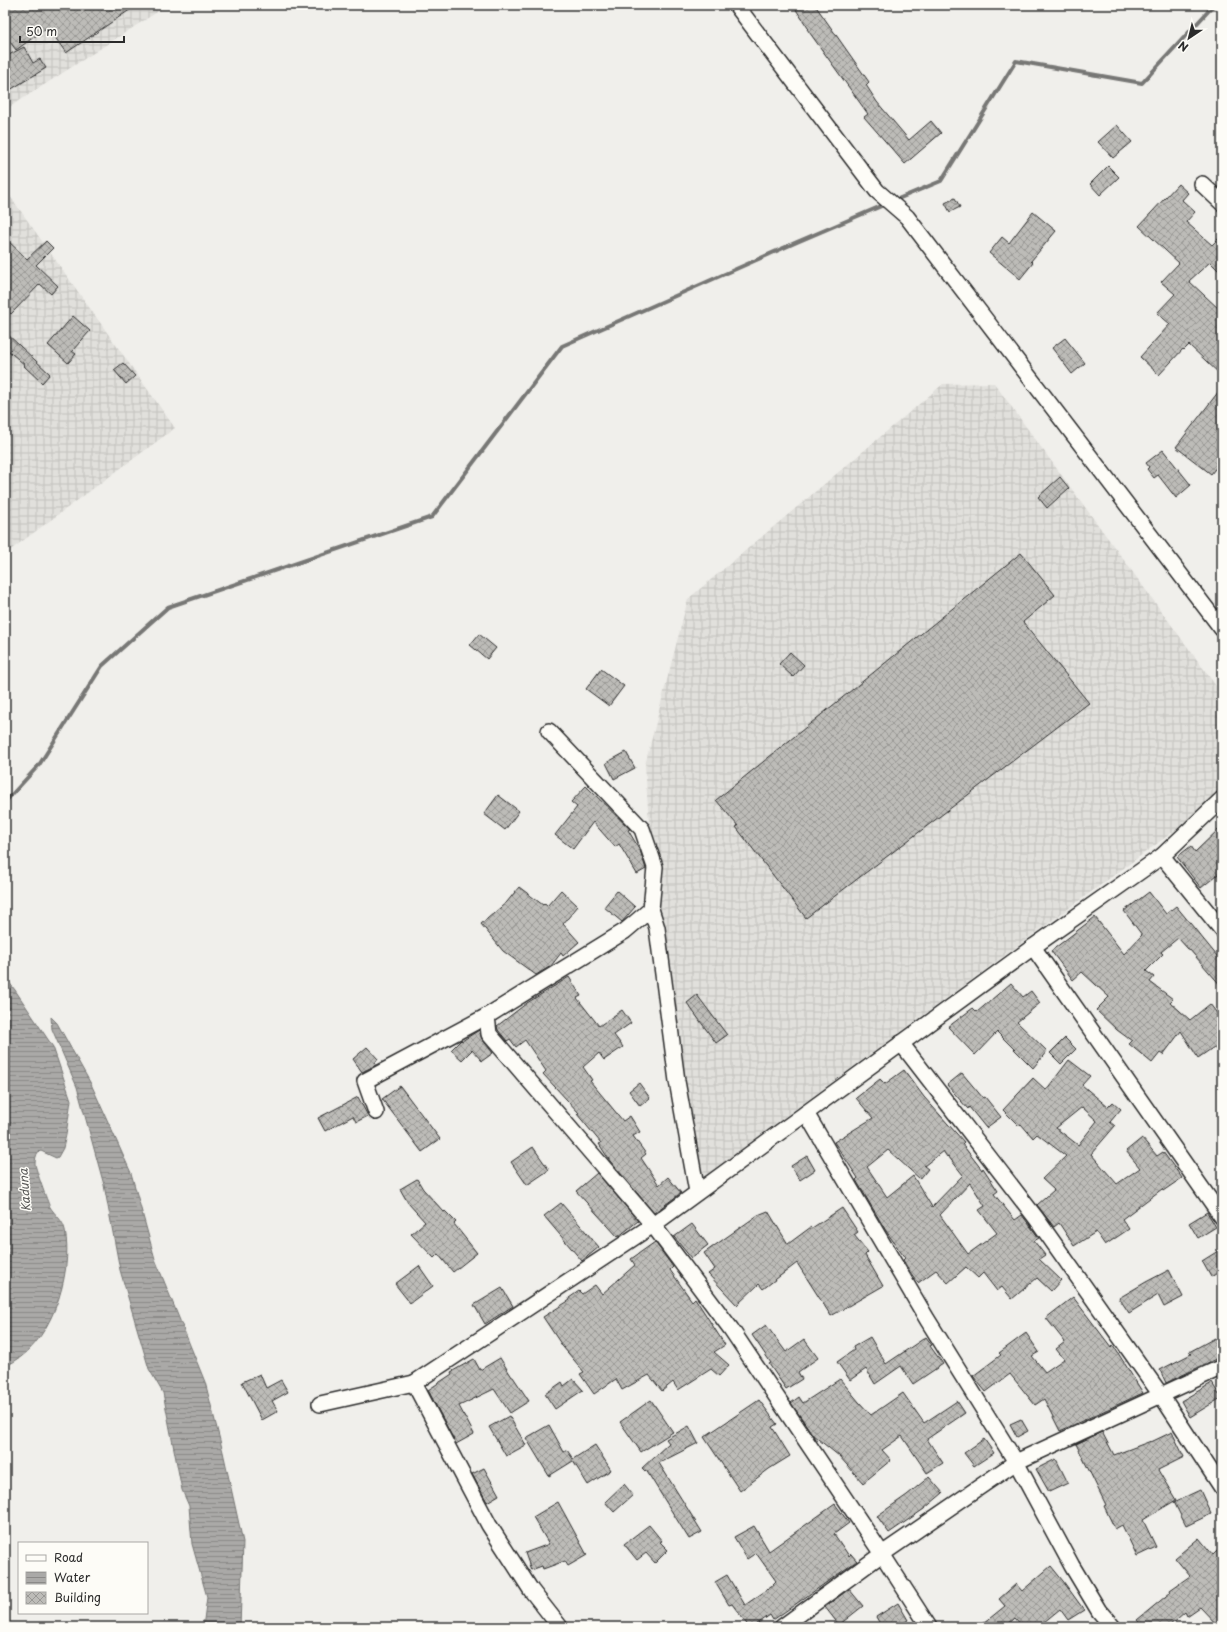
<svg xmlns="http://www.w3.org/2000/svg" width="1227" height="1632" viewBox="0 0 1227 1632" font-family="'Playpen Sans',sans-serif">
<defs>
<pattern id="industrial-grid" width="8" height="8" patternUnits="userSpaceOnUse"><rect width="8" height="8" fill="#e1e0dc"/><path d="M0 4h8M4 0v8" fill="none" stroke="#c1c0bd"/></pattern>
<pattern id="water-rules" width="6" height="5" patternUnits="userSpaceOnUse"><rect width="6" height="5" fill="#aaa9a7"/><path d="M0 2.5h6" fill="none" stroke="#8b8a88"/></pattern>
<pattern id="building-cross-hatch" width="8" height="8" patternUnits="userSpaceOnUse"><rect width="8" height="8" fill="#bdbcb8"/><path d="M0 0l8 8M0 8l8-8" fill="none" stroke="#9a9996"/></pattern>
</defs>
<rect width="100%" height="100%" fill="#f0efeb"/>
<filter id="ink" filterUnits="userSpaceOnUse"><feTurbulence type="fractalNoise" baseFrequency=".025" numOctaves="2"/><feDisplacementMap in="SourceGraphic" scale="8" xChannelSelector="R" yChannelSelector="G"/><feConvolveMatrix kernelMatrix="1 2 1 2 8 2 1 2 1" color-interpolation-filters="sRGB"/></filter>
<g filter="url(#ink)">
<g fill="url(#industrial-grid)">
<polygon points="5,5 168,5 5,110"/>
<polygon points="5,189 175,428 5,554"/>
<polygon points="994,383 1222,694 1222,796 692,1185 652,867 645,765 688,599 943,384"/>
</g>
<g fill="url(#water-rules)" stroke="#777775">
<path d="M5 977 15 990 53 1047 71 1100 66 1135 63 1148 58 1157 56 1158 41 1151 38 1152C36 1155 35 1160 35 1164 36 1170 47 1201 50 1207 55 1215 63 1220 65 1230 74 1274 50 1349 5 1366Z"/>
<polygon points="51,1017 57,1023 91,1084 131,1173 155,1259 205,1382 223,1452 243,1542 240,1627 203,1627 207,1597 192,1544 189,1506 182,1490 163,1393 149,1369 120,1270 104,1185 77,1087 52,1029"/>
</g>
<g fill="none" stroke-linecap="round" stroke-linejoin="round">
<g stroke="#777775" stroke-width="4">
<polyline points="893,201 941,181 1016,61 1142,83 1214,5"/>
<polyline points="5,802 39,765 102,666 168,607 432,517 562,346 797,242 886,204"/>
</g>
</g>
<g fill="url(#building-cross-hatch)" stroke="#2b2b2b" fill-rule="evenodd">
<polygon points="5,5 137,5 66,53 48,27 16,50 5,35"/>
<polygon points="793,5 815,5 869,82 866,85 877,102 909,140 931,121 941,133 905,164 864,117 868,114 807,29 808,28"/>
<polygon points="24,47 33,63 40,59 46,68 5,93 5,57"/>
<polygon points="1117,125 1132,142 1113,158 1098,142"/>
<polygon points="1108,166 1119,177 1100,195 1090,184"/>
<polygon points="1178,184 1188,193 1182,200 1195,212 1186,222 1212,245 1222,235 1222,274 1210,262 1189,281 1219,309 1218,310 1222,314 1222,376 1189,345 1184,350 1183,349 1159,375 1140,357 1170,324 1157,313 1175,294 1161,282 1179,263 1139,226"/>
<polygon points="955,198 960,207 950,212 945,203"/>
<polygon points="1033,212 1056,231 1031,261 1033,263 1020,279 989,253 1002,237 1009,243"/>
<polygon points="5,238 27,259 46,241 53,248 36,265 58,286 51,294 40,284 11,314 5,309"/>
<polygon points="73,316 90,331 72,351 76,354 68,363 48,345"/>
<polygon points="5,332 50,374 42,383 24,366 25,365 5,348"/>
<polygon points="1065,338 1085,363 1072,374 1052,348"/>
<polygon points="123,363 135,376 126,384 114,370"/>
<polygon points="1222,387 1222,460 1211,474 1176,447"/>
<polygon points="1163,450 1191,485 1176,498 1158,475 1154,478 1147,469 1149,467 1146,463"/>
<polygon points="1060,477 1069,488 1047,508 1038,497"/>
<polygon points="1021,553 1055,595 1023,622 1089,703 806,918 736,827 738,826 716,800"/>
<polygon points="479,634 496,648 487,659 470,645"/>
<polygon points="790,652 804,665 793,677 779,664"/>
<polygon points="601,669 624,686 609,706 586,689"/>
<polygon points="626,752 635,768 614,779 606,763"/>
<polygon points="586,786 630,829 628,830 640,850 646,869 637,874 619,844 615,847 593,822 573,849 555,835 577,807 571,802"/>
<polygon points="498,795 519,811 505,830 484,814"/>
<polygon points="1222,826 1222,871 1201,888 1177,857 1191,846 1195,852"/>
<polygon points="519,887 543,905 545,903 547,906 561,890 578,906 563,924 579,942 563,956 561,953 551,966 536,975 503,951 481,924 507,902"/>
<polygon points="617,891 635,907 622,922 604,907"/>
<polygon points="1149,892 1166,914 1176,906 1222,962 1222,987 1189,949 1188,949 1178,938 1161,952 1163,954 1146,971 1154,977 1150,982 1173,999 1170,1002 1190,1020 1210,1004 1222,1020 1222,1059 1214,1047 1198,1058 1181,1031 1163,1055 1160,1053 1152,1063 1129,1044 1132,1041 1117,1030 1096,1010 1109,997 1082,972 1073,980 1051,951 1095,917 1124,954 1142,935 1124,911"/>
<polygon points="569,977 581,996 577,998 599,1026 622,1010 631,1023 614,1035 623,1047 604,1060 599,1053 583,1067 592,1080 590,1081 623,1121 630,1116 640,1132 633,1136 646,1154 641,1158 659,1185 668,1177 681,1193 654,1213 610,1161 599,1144 601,1143 577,1114 579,1113 543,1074 546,1071 525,1040 516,1047 510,1039 507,1041 498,1030 497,1026 527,1003"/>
<polygon points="1011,983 1023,997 1031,991 1040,1003 1017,1022 1047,1051 1033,1068 997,1032 975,1055 948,1027 973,1008 977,1012"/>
<polygon points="697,995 727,1035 716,1043 687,1003"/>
<polygon points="479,1030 482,1039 493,1053 482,1061 472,1050 462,1060 451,1050 461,1040 462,1041"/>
<polygon points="1065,1038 1076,1049 1061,1064 1050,1053"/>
<polygon points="367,1047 378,1059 375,1063 376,1065 362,1072 353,1059"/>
<path d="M1069 1060 1090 1076 1082 1085 1108 1107 1113 1102 1121 1109 1110 1122 1115 1126 1091 1154 1117 1184 1140 1168 1126 1151 1142 1138 1157 1156 1163 1152 1182 1178 1163 1191 1162 1189 1122 1219 1129 1229 1105 1245 1096 1232 1074 1246 1059 1223 1054 1227 1037 1205 1054 1190 1042 1179 1066 1156 1037 1134 1033 1138 1021 1124 1019 1126 1003 1110 1033 1078 1046 1090ZM1082 1107 1097 1121 1078 1145 1056 1128Z"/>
<path d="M904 1070 924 1097 964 1142 962 1144 982 1170 983 1168 998 1191 994 1194 1015 1220 1022 1215 1039 1238 1034 1241 1045 1255 1039 1259 1061 1280 1051 1291 1037 1278 1012 1299 1002 1287 997 1291 983 1273 978 1278 966 1267 948 1283 936 1270 918 1283 910 1272 903 1260 905 1258 886 1231 856 1180 858 1178 834 1142 873 1118 856 1098 880 1079 885 1084ZM888 1150 920 1179 928 1169 924 1166 943 1151 947 1157 948 1156 963 1175 932 1207 913 1176 887 1197 867 1167ZM970 1183 985 1206 979 1210 997 1233 968 1254 940 1215Z"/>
<polygon points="962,1073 983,1098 985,1097 1001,1117 986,1128 969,1107 968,1109 947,1085"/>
<polygon points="639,1083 650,1098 640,1106 629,1091"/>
<polygon points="400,1086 440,1139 422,1152 382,1099"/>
<polygon points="358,1097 368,1116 356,1122 353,1116 325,1131 318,1118"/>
<polygon points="533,1147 549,1170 527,1185 511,1162"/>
<polygon points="807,1156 815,1170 800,1180 791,1166"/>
<polygon points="597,1173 638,1221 618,1237 576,1191"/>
<polygon points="417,1179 423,1189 444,1212 445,1211 456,1222 454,1224 477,1253 453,1272 438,1254 434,1258 411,1234 425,1222 408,1203 400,1189"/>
<polygon points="561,1203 599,1247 582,1261 544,1216"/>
<polygon points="842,1208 858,1232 854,1235 868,1252 865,1255 883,1286 831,1316 797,1263 763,1289 759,1284 737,1305 708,1274 715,1269 704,1253 758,1215 768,1211 788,1244 811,1227 812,1228"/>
<polygon points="1207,1212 1216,1227 1198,1238 1189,1223"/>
<polygon points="692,1224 708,1245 691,1258 674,1237"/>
<polygon points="655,1242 673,1267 670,1270 692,1301 695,1298 725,1345 714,1352 729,1365 719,1376 711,1369 678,1390 673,1382 662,1391 649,1375 622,1390 616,1379 594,1394 580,1374 584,1372 563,1347 543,1317 570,1300 569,1298 579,1291 582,1294 595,1285 602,1294 635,1265 631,1259"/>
<polygon points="1218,1251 1222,1258 1222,1270 1211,1277 1202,1261"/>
<polygon points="419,1266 433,1286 410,1303 395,1284"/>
<polygon points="1169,1270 1183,1297 1164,1307 1158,1295 1129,1313 1119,1298 1146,1282"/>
<polygon points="502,1288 513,1306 485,1324 474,1305"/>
<polygon points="1073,1297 1111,1347 1113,1345 1143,1393 1060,1431 1044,1399 1035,1405 1010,1374 986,1392 973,1376 1001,1355 999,1353 1026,1333 1039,1352 1032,1356 1045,1372 1064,1359 1056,1349 1065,1342 1046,1318"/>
<polygon points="766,1325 786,1352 804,1339 818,1358 798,1372 802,1379 786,1389 769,1364 771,1363 752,1335"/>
<polygon points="870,1337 886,1364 926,1337 932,1345 930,1346 943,1364 913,1384 901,1366 875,1384 866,1369 850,1380 837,1362 854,1350 853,1347"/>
<polygon points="1215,1338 1222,1351 1222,1356 1166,1383 1160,1370 1191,1354 1189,1352"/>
<polygon points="500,1358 512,1377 513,1377 529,1401 510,1413 494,1389 459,1406 474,1434 456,1444 428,1390 452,1374 451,1372 474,1359 480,1370"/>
<polygon points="260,1374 266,1388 281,1380 288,1392 272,1401 278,1411 262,1420 242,1382"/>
<polygon points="573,1379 583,1390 555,1409 545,1394 562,1382 564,1386"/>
<polygon points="840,1379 859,1402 871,1415 903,1393 924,1423 957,1401 965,1413 927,1439 943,1463 927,1473 902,1436 882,1450 891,1460 863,1483 839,1456 813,1435 791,1403 799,1397 803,1403"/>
<polygon points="1212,1383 1221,1398 1190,1417 1181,1401"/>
<polygon points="651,1400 673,1432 641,1452 620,1422"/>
<polygon points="759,1400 777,1424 772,1427 790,1456 769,1469 740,1491 704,1437"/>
<polygon points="509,1416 526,1445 506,1456 489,1427"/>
<polygon points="1021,1419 1028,1431 1017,1437 1010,1424"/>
<polygon points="549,1425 564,1452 567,1450 573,1459 595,1445 611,1470 588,1485 573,1461 549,1476 526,1438"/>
<polygon points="689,1426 698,1443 659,1463 702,1532 689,1539 646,1470 645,1471 642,1468 669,1443 666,1439"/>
<polygon points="1102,1432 1114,1455 1151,1441 1151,1442 1172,1432 1184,1457 1158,1470 1176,1500 1143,1520 1156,1547 1137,1556 1122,1525 1115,1529 1104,1506 1106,1505 1076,1444"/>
<polygon points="984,1439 994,1453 974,1466 964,1453"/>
<polygon points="1056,1459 1068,1483 1049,1492 1036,1469"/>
<polygon points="484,1468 499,1495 487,1502 472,1474"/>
<polygon points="929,1477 943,1493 924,1509 889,1533 877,1516 907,1495"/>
<polygon points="624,1484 633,1495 614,1512 605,1502"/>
<polygon points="1200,1490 1211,1514 1186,1526 1174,1502"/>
<polygon points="558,1502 587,1555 568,1566 565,1561 543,1569 542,1566 531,1570 525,1553 549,1544 533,1517"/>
<polygon points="835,1504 849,1523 834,1534 849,1556 851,1554 857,1561 773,1620 770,1615 753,1627 749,1627 732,1604 729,1605 715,1582 727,1575 745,1605 774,1585 773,1584 776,1581 756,1553 747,1559 734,1537 754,1526 769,1551"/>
<polygon points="649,1525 662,1541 660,1542 668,1550 655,1563 646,1553 637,1560 624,1544"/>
<polygon points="1199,1538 1213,1555 1222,1546 1222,1627 1219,1627 1200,1607 1187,1616 1185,1612 1168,1627 1143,1627 1137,1620 1171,1592 1170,1590 1190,1576 1175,1558"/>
<polygon points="1051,1566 1063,1581 1084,1610 1068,1620 1060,1609 1038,1627 1023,1627 1015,1618 1005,1627 979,1627 1005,1606 999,1599 1016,1584 1022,1591"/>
<polygon points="849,1589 863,1606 839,1625 825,1607"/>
<polygon points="898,1603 908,1620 897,1627 882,1627 876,1617"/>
</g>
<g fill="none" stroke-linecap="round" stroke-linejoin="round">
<g stroke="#2b2b2b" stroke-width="18">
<g id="minor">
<polyline points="736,5 877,191 907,217 1222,629"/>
<polyline points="1202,184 1222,203"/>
<polyline points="549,731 642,829 655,867 651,909 657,928 677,1081 697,1192"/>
<polyline points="1162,856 1222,930"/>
<polyline points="1033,947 1222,1217"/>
<polyline points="487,1016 489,1034 653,1225 731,1329 882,1554 929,1627"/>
<polyline points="901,1043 1036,1218 1161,1395 1222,1488"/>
<polyline points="376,1112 365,1081 487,1016 625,931 651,909"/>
<polyline points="806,1113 927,1319 1016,1462 1072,1566 1099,1611 1113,1627"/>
<polyline points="414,1383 653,1225 1033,947 1162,856 1222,799"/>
<polyline points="320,1404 414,1383 489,1525 531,1590 560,1627"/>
<polyline points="782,1627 882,1554 1016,1462 1222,1367"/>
</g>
</g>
<use href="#minor" stroke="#fdfcf7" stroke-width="15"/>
</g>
</g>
<g text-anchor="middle" stroke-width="3" stroke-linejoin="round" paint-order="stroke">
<g font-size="12" font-style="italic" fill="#575756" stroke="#fdfcf7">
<text transform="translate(25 1190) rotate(-94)" y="4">Kaduna</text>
</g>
</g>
<rect width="1227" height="1632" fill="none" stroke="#fdfcf7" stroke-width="20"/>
<rect x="10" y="10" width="1207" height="1612" fill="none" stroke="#2b2b2b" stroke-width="1.5" filter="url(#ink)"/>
<rect x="18" y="1542" width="130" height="72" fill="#fdfcf7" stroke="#a9a8a5"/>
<rect x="26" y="1555" width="20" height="6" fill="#fdfcf7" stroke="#a9a8a5"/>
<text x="54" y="1562" font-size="12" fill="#2b2b2b">Road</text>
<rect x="26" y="1572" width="20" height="12" fill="url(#water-rules)" stroke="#a9a8a5"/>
<text x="54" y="1582" font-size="12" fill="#2b2b2b">Water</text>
<rect x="26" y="1592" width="20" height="12" fill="url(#building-cross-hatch)" stroke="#a9a8a5"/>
<text x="54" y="1602" font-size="12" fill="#2b2b2b">Building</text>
<g transform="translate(1189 38) rotate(215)" stroke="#fdfcf7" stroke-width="3" paint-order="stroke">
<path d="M0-3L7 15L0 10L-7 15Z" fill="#2b2b2b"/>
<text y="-6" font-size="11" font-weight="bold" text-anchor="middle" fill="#2b2b2b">N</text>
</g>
<path d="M20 36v6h104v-6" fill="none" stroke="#2b2b2b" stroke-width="2"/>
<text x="26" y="36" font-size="12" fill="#2b2b2b" stroke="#fdfcf7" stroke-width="3" paint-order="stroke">50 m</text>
</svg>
